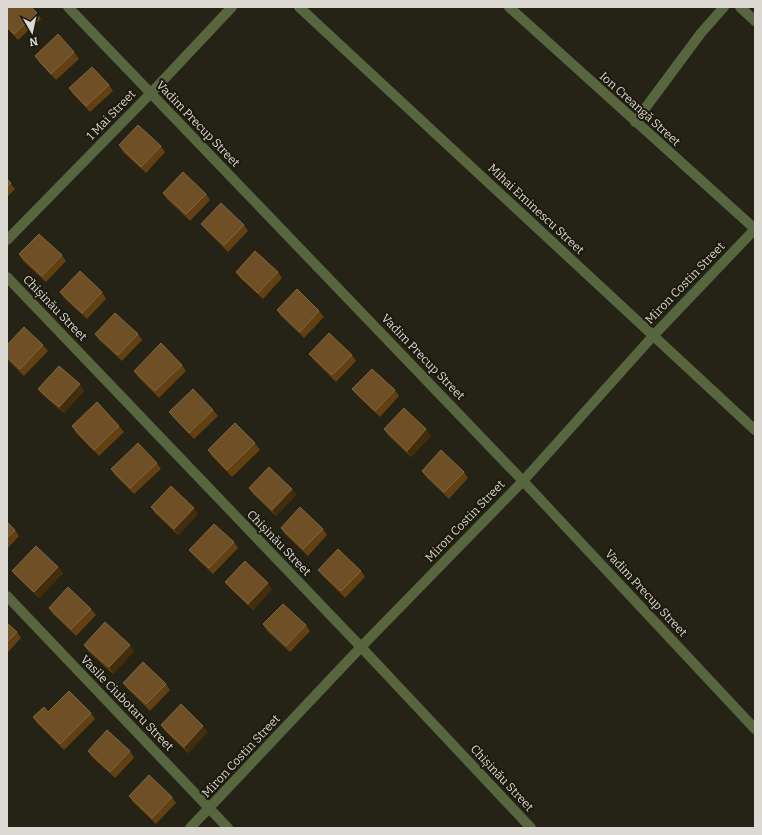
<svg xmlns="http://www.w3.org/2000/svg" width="762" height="835" viewBox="0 0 762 835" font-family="Bitter,serif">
<rect width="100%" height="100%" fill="#252216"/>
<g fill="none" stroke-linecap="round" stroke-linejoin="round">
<g stroke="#57663f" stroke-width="10">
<polyline points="68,7 523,481 755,729"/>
<polyline points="299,7 755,430"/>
<polyline points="509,7 755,229"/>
<polyline points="740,7 755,21"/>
<polyline points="635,122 701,33 724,7"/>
<polyline points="7,240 151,93 232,7"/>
<polyline points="7,277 361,647 531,828"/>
<polyline points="7,596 228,828"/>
<polyline points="190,828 361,647 523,481 653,336 755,229"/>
</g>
</g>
<g fill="#624011">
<polygon points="7,7 37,13 41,19 18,40 7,28"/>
<polygon points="74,52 79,59 56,80 39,62 35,56"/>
<polygon points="109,85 113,91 90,112 73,94 69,88"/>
<polygon points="119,145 161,146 165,152 146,173 123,152"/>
<polygon points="7,179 15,189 7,197"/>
<polygon points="163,193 206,194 210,200 190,221 167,199"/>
<polygon points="201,224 244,225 248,231 228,252 206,230"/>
<polygon points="19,254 62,255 66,261 46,282 23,261"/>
<polygon points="236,272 278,272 282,278 263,299 240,278"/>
<polygon points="60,292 102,292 106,299 87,319 64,298"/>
<polygon points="277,310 319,311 324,317 304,338 281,316"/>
<polygon points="95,334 138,334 142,340 122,361 99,340"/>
<polygon points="7,345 43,345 48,351 24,376 7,359"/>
<polygon points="309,354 352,355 356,361 336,382 314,360"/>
<polygon points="182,365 186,371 159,398 138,377 134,371"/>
<polygon points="38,389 84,391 64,413 43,395"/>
<polygon points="352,389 395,390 399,396 380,417 357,395"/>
<polygon points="213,410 218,416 194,439 174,418 169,412"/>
<polygon points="72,426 119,426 124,432 99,456 76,433"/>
<polygon points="384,429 426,429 431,436 411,457 388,435"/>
<polygon points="255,443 260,450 232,477 212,456 208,450"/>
<polygon points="157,463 161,469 134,494 115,475 111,469"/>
<polygon points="422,471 464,472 468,478 449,499 426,477"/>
<polygon points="249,488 292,489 296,495 276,516 253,494"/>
<polygon points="151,507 198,514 178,535 155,513"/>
<polygon points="7,522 15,530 19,536 7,549"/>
<polygon points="281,528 323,529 327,535 308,556 285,534"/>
<polygon points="234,542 238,548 213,574 194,556 189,550"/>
<polygon points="58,567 63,573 39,598 17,577 12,571"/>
<polygon points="318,570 361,571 365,577 345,598 323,576"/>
<polygon points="225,582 272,589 253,610 230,588"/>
<polygon points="49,608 91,609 96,615 76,636 53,614"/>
<polygon points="7,623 17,632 21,638 7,653"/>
<polygon points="263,624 306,625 310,631 290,652 267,631"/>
<polygon points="84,645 134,651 113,674 88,651"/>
<polygon points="123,683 166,684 170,690 150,711 128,689"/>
<polygon points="48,712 91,713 95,719 64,750 37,723 33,717"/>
<polygon points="161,725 208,732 188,753 165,731"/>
<polygon points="88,751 130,751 134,758 115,778 92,757"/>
<polygon points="129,796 172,797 176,803 156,824 133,802"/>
</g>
<g fill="#442d0b">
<polygon points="80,384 84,391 64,413 59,407"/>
<polygon points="426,429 431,436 411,457 407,451"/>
<polygon points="292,489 296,495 276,516 272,510"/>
<polygon points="194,508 198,514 178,535 174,529"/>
<polygon points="58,567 63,573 39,598 34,592"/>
<polygon points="268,583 272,589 253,610 248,604"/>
<polygon points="130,645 134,651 113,674 109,667"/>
<polygon points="203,726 208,732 188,753 184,747"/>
</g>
<g fill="#6f5026" stroke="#806641">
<polygon points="7,7 31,7 37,13 14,34 7,27"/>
<polygon points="58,34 74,52 51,74 35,56"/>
<polygon points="92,67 109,85 86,106 69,88"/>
<polygon points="138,125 161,146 141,167 119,145"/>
<polygon points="183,172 206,194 186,214 163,193"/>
<polygon points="7,179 11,183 7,187"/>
<polygon points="221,203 244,225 224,245 201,224"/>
<polygon points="39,234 62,255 42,276 19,254"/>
<polygon points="255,251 278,272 258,293 236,272"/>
<polygon points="80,271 102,292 82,313 60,292"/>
<polygon points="297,289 319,311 300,332 277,310"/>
<polygon points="115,313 138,334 118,355 95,334"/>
<polygon points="24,327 43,345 20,369 7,357 7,345"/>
<polygon points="329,333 352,355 332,375 309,354"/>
<polygon points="161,343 182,365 155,391 134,371"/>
<polygon points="59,366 80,384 59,407 38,389"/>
<polygon points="372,369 395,390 375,411 352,389"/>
<polygon points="193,389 213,410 189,433 169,412"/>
<polygon points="97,402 119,426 94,450 72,426"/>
<polygon points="404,408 426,429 407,451 384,429"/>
<polygon points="235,423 255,443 227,470 208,450"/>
<polygon points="138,443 157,463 130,488 111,469"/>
<polygon points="441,450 464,472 444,492 422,471"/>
<polygon points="269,467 292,489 272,510 249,488"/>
<polygon points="171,486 194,508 174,529 151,507"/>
<polygon points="300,507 323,529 303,549 281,528"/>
<polygon points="7,522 15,530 7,538"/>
<polygon points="214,524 234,542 209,568 189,550"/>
<polygon points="36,546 58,567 34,592 12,571"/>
<polygon points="338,549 361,571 341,591 318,570"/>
<polygon points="245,561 268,583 248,604 225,582"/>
<polygon points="68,587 91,609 71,629 49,608"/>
<polygon points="283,604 306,625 286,646 263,624"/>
<polygon points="105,622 130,645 109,667 84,645"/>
<polygon points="7,623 17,632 7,642"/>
<polygon points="143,662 166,684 146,704 123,683"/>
<polygon points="69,691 91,713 60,744 33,717 44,707 48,712"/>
<polygon points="181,704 203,726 184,747 161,725"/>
<polygon points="107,730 130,751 110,772 88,751"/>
<polygon points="149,775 172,797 152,818 129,796"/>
</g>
<g text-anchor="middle" stroke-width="4" stroke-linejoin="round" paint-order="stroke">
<g font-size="12" fill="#dbd9d1" stroke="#1c190d">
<text transform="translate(640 109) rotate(42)" y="4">Ion Creangă Street</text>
<text transform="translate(111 115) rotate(-46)" y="4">1 Mai Street</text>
<text transform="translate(198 124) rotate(46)" y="4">Vadim Precup Street</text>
<text transform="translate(536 209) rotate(43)" y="4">Mihai Eminescu Street</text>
<text transform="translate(685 283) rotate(-46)" y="4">Miron Costin Street</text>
<text transform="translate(55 308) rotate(46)" y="4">Chișinău Street</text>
<text transform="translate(423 357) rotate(46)" y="4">Vadim Precup Street</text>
<text transform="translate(465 521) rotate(-46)" y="4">Miron Costin Street</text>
<text transform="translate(279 543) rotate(46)" y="4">Chișinău Street</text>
<text transform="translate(646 593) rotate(47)" y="4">Vadim Precup Street</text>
<text transform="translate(127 703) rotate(46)" y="4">Vasile Ciubotaru Street</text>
<text transform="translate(241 756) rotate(-47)" y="4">Miron Costin Street</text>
<text transform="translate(502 778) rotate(47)" y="4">Chișinău Street</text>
</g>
</g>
<rect width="762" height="835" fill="none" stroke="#dbd9d1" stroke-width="16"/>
<g transform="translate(32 32) rotate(171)" stroke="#1c190d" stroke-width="3" paint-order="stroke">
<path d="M0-3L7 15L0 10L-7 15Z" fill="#dbd9d1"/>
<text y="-6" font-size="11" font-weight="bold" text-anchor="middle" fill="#dbd9d1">N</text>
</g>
</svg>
